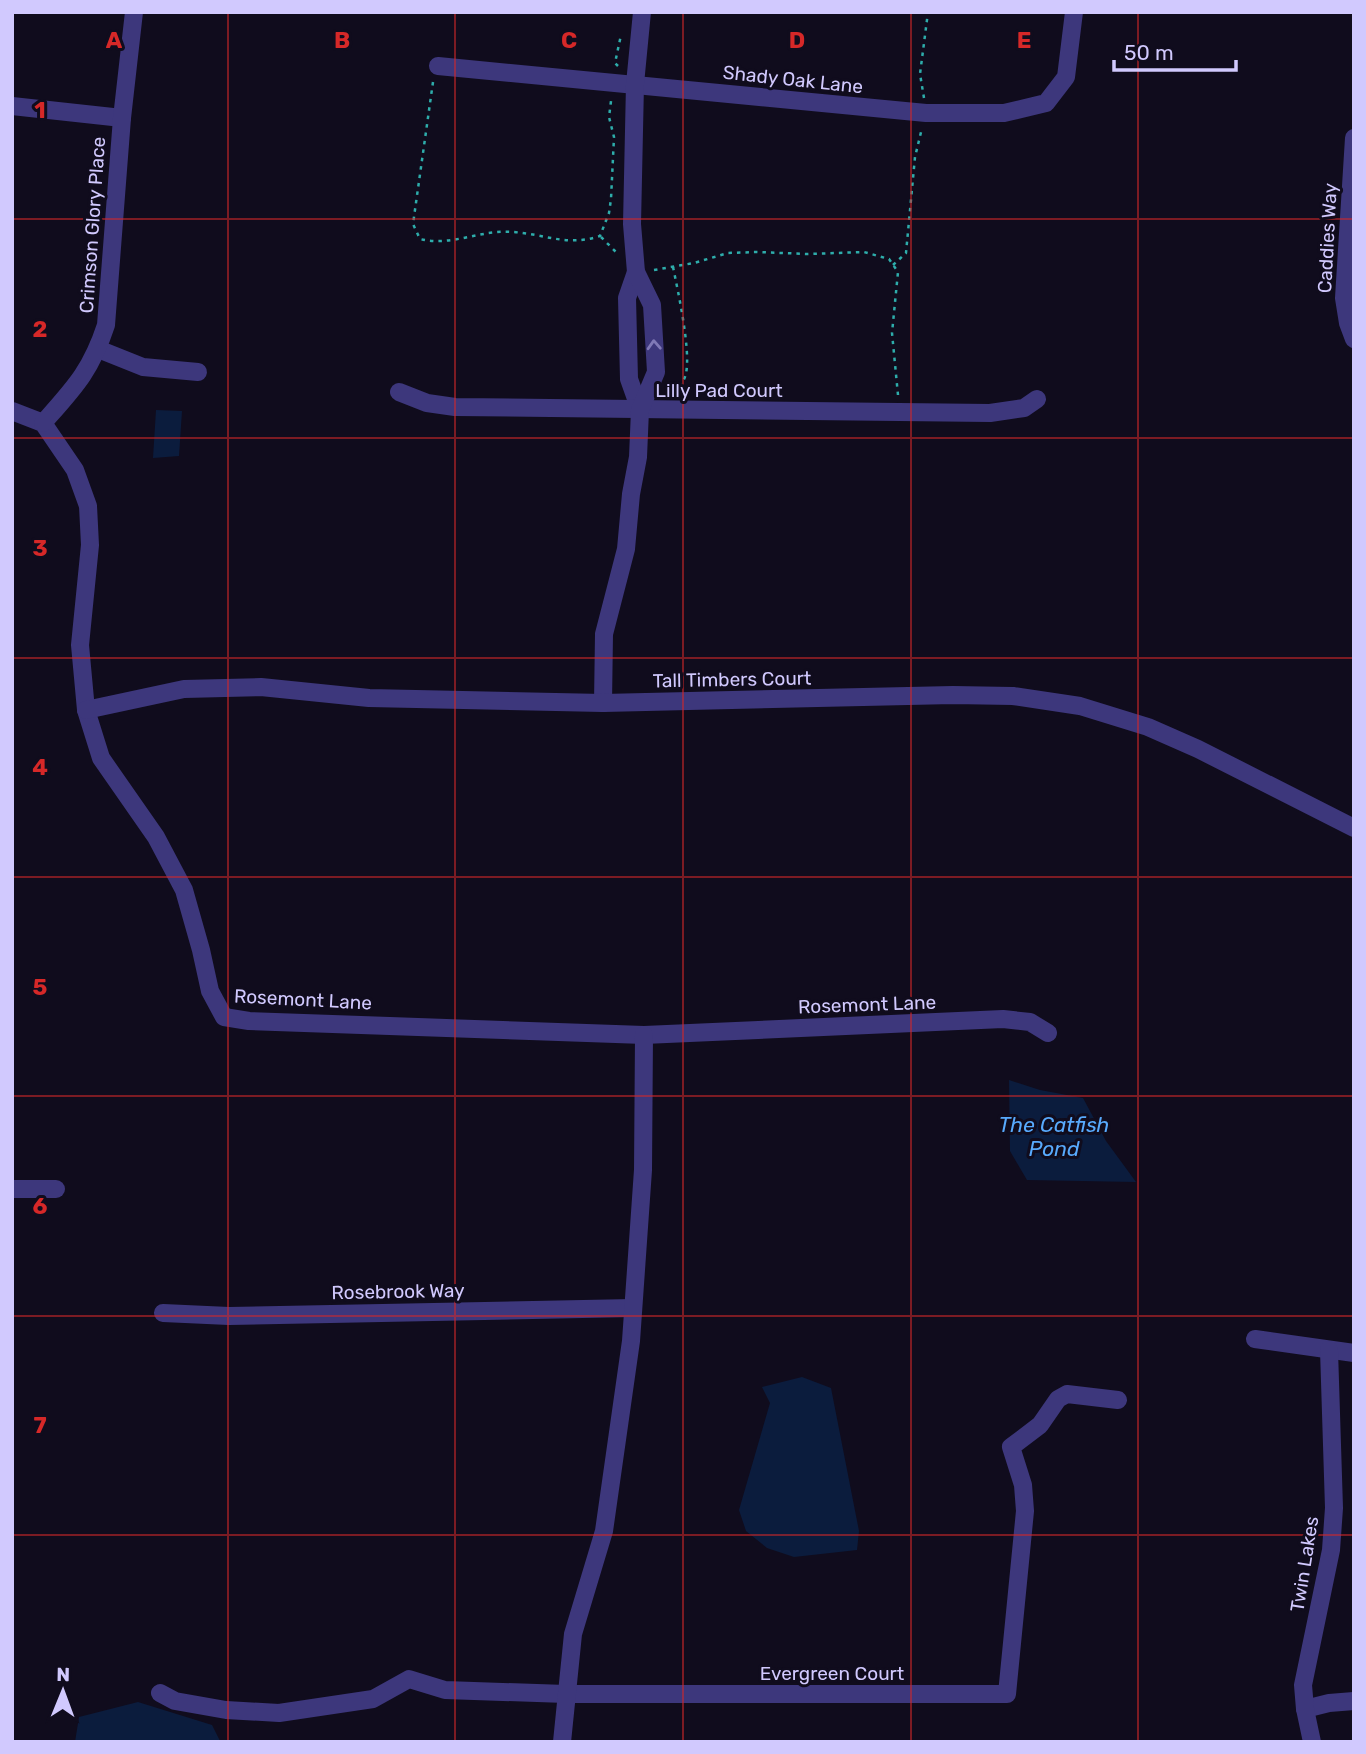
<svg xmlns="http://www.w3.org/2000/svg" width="1366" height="1754" viewBox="0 0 1366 1754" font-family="Rubik,sans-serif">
<rect width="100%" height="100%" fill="#100c1d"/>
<g fill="#0b1c3d">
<polygon points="156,410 182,411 179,456 153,458"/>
<polygon points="1009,1080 1040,1090 1083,1098 1106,1141 1136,1182 1027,1180 1010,1151"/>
<polygon points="802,1377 831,1388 859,1531 857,1550 794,1557 767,1548 746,1531 739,1510 770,1403 762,1387"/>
<polygon points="138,1702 212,1725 220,1741 75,1742 79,1717"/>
</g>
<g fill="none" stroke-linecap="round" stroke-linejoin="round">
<g stroke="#2eadab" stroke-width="2.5" stroke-dasharray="3.5 5" stroke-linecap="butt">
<polyline points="618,66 615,63 621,35"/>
<path d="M433 82 413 224 420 239C451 247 482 229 513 232 545 234 567 247 600 236L609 213 611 199 614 137 609 117 611 101 614 99"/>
<polyline points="924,98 920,74 928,12"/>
<polyline points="601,237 616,252"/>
<polyline points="893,265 906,253 915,157 922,128"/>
<path d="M673 267C678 291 691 351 686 373 685 380 679 387 676 393"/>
<polyline points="654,270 694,263 728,253 757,252 808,254 864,252 889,259 898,272 892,333 898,395"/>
</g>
<g stroke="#3d377c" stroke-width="18">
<polyline points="438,66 926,113 1004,113 1046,103 1066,77 1074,12"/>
<polyline points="12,106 122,118"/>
<polyline points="1354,138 1344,298 1348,323 1354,339"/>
<polyline points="636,272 627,298 629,379 640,410"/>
<polyline points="98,349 143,367 198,372"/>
<polyline points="399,392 427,403 455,407 990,413 1024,408 1037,399"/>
<polyline points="12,411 43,423 75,470 88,506 90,545 80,645 86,710 101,758 156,837 184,890 201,950 210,991 224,1017 249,1021 644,1035 1003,1019 1030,1022 1048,1033"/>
<path d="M43 423C74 388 91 371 106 325L122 118 134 12"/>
<polyline points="603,703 604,634 626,549 631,494 638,457 640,410 656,372 652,305 636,272 632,224 635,84 642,12"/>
<polyline points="86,710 184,689 261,687 369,698 603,703 953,695 1013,696 1080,706 1148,727 1198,749 1354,828"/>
<polyline points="12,1189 56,1189"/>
<polyline points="163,1313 229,1316 633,1308"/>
<polyline points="1255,1339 1354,1353"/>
<polyline points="160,1693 175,1701 226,1710 279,1713 373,1699 409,1679 445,1690 566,1694 1007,1694 1025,1511 1023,1485 1011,1447 1040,1425 1058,1399 1067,1394 1118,1400"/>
<polyline points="1305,1709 1329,1703 1354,1701"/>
<polyline points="562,1742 573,1634 604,1531 631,1341 643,1170 644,1035"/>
<polyline points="1312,1742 1305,1709 1303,1685 1331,1550 1334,1508 1329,1350"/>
</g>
</g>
<defs><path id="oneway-chevron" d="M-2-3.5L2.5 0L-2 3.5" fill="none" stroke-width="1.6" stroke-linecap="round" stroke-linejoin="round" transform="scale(1.75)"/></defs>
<use stroke="#8079b6" href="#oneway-chevron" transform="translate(654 345) rotate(-93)"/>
<path fill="none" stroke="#d62828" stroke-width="2" stroke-opacity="0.55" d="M228 12V1742M455 12V1742M683 12V1742M911 12V1742M1138 12V1742M12 219H1354M12 438H1354M12 658H1354M12 877H1354M12 1096H1354M12 1316H1354M12 1535H1354"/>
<g text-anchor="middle" stroke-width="6" stroke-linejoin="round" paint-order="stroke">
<g font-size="19" fill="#d1c9fe" stroke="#100c1d">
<text transform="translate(793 79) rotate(6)" y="7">Shady Oak Lane</text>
<text transform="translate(92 225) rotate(-86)" y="7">Crimson Glory Place</text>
<text transform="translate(1327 238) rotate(-87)" y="7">Caddies Way</text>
<text x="719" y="397">Lilly Pad Court</text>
<text transform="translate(732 679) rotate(-1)" y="7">Tall Timbers Court</text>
<text transform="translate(303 999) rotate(3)" y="7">Rosemont Lane</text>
<text transform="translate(867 1004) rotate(-2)" y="7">Rosemont Lane</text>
<text transform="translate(398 1291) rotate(-1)" y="7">Rosebrook Way</text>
<text transform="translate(1304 1564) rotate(-81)" y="7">Twin Lakes</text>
<text x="832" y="1680">Evergreen Court</text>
</g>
<g font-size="21" font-style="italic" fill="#58aafd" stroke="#100c1d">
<text x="1054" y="1132">The Catfish<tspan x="1054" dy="24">Pond</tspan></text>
</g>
</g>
<g font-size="23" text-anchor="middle" font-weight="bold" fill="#d62828" stroke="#100c1d" stroke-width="6" stroke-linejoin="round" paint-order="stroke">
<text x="114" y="48">A</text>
<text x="342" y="48">B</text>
<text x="569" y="48">C</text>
<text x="797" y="48">D</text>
<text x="1024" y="48">E</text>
<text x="40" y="118">1</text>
<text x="40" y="337">2</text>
<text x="40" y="556">3</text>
<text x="40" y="775">4</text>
<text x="40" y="995">5</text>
<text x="40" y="1214">6</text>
<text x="40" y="1433">7</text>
</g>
<rect width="1366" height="1754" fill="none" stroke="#d1c9fe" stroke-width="28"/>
<g transform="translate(63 1691) rotate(1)" stroke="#100c1d" stroke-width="5" paint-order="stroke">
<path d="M0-5L12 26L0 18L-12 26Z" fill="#d1c9fe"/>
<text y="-10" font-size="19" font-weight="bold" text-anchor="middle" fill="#d1c9fe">N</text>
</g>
<path d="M1114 60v10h122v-10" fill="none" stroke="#d1c9fe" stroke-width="3.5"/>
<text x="1124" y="60" font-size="21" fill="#d1c9fe" stroke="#100c1d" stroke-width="5" paint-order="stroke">50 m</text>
</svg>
